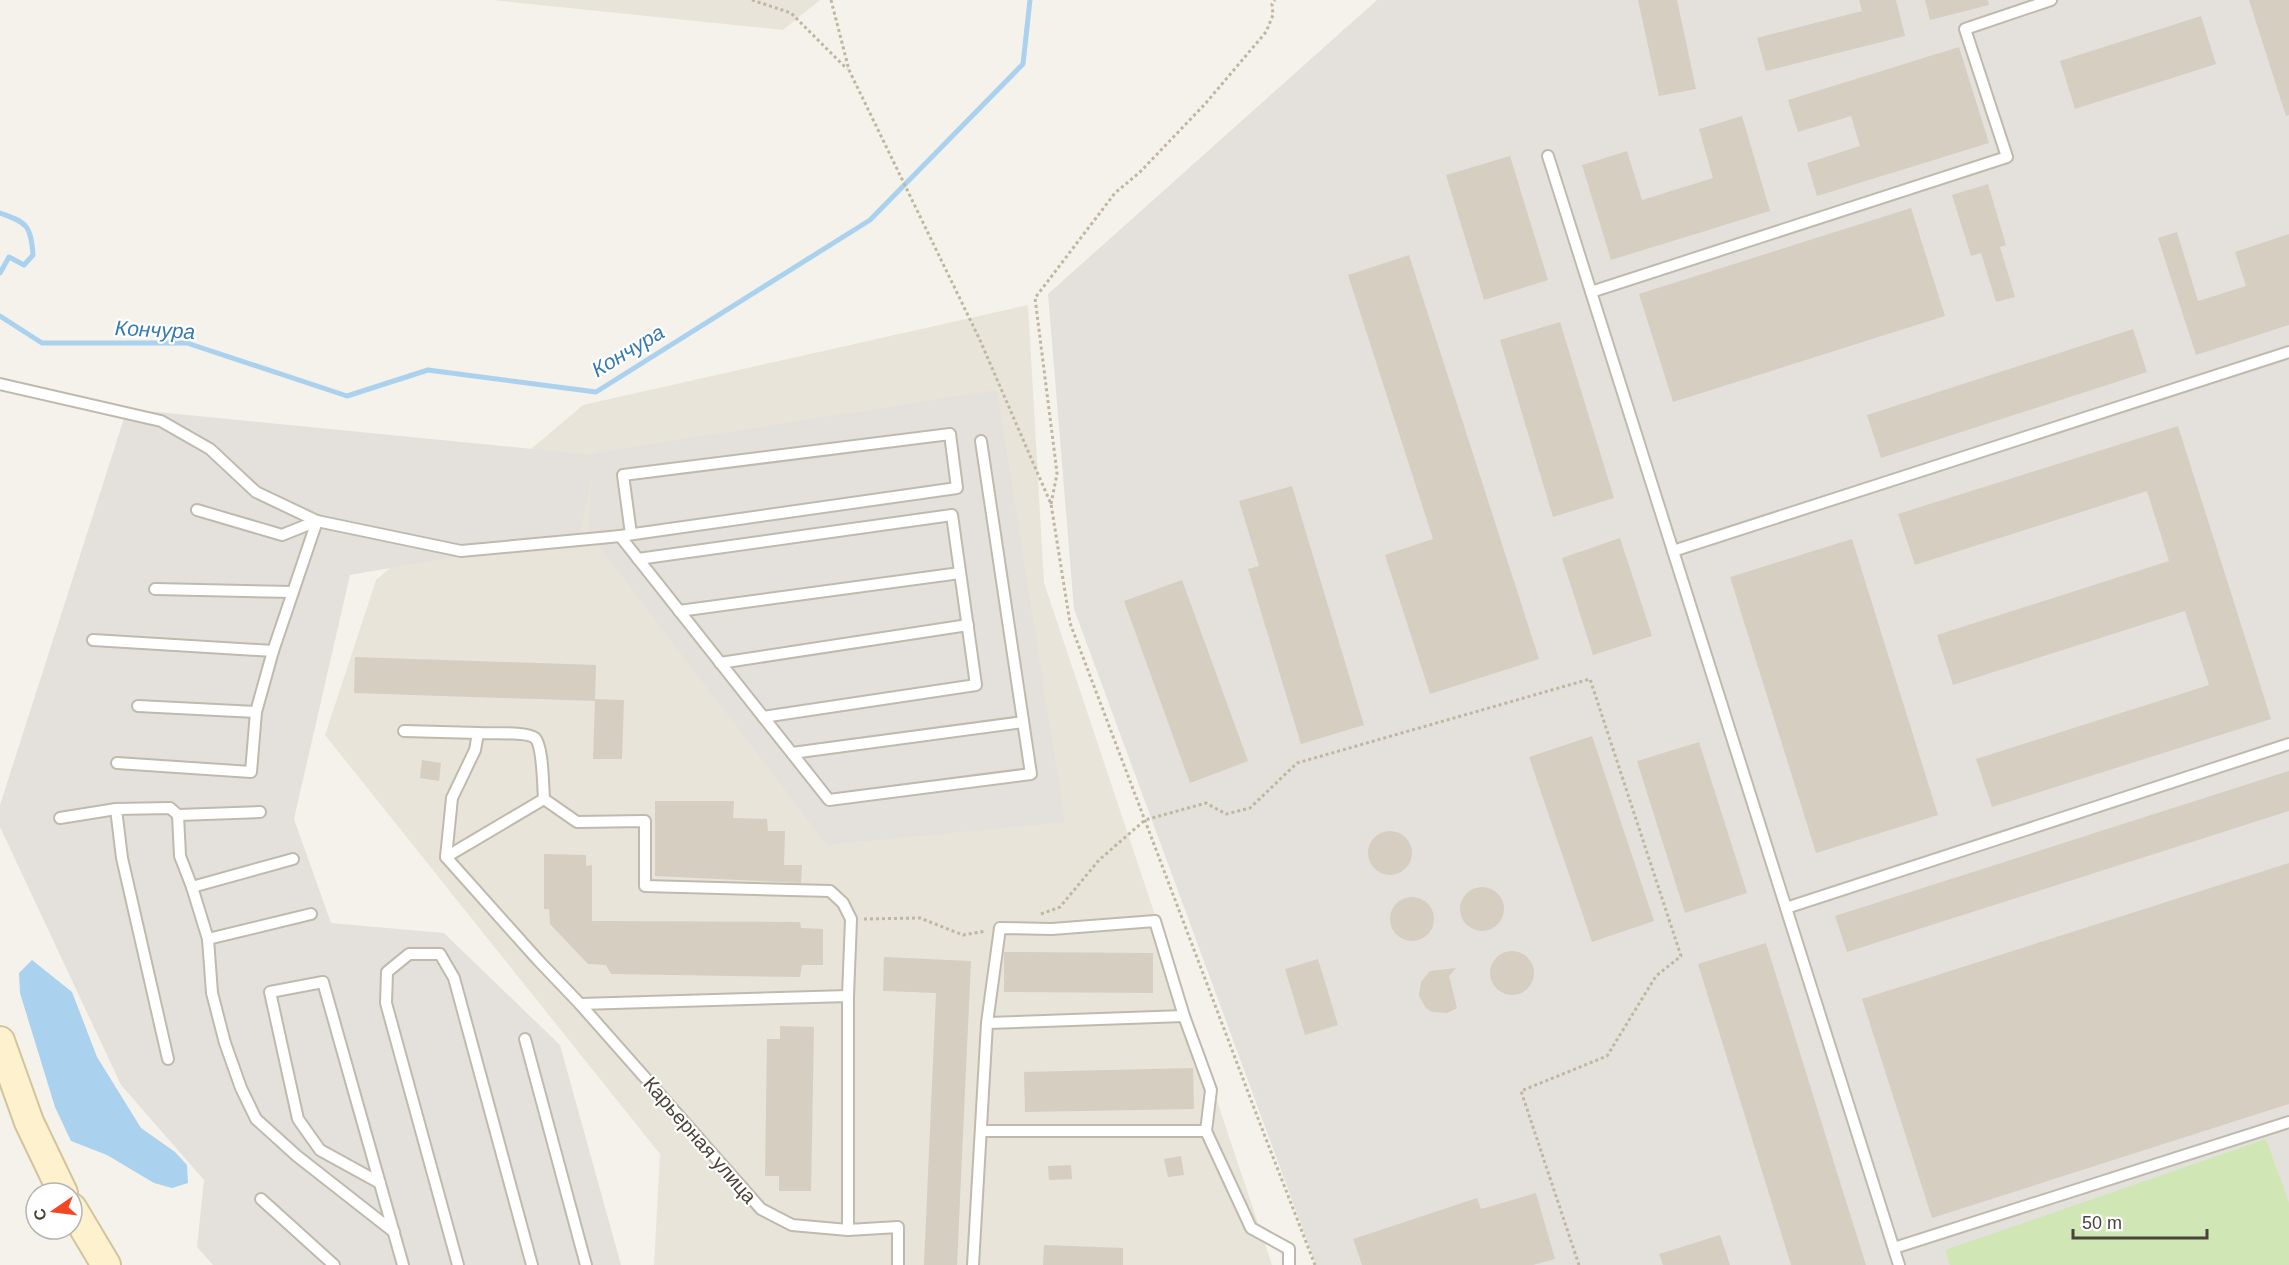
<svg xmlns="http://www.w3.org/2000/svg" width="2289" height="1265" viewBox="0 0 2289 1265" font-family="Helvetica,sans-serif">
<rect width="100%" height="100%" fill="#f5f2eb"/>
<g fill="#e8e4d9">
<polygon points="492,0 820,0 783,30"/>
<polygon points="1028,305 1044,583 1272,1265 654,1265 660,1154 325,735 376,580 583,405"/>
</g>
<g fill="#e4e1dc">
<polygon points="1377,0 2289,0 2289,1265 1316,1265 1074,609 1048,294"/>
<polygon points="997,390 1065,822 827,845 588,532 592,476 580,535 350,575 294,819 331,923 444,933 560,1045 621,1265 213,1265 197,1247 204,1180 121,1085 0,827 0,805 127,409 593,455 594,453"/>
</g>
<polygon fill="#d0e7b5" points="2266,1139 2289,1203 2289,1265 1950,1265 1945,1250"/>
<polygon fill="#aad1ee" points="32,960 72,992 97,1057 141,1128 175,1152 187,1165 188,1183 172,1188 154,1183 107,1155 71,1141 55,1107 20,993 19,973"/>
<g fill="none" stroke-linecap="round" stroke-linejoin="round">
<g stroke="#aad1ee" stroke-width="5">
<path d="M0 213C27 222 31 226 33 255L24 265 9 257 0 273"/>
<polyline points="0,316 42,343 187,343 347,396 428,370 596,392 870,220 1023,64 1030,0"/>
</g>
</g>
<g fill="#d6cec0">
<polygon points="1638,0 1677,0 1696,89 1659,96"/>
<polygon points="1859,0 1896,0 1905,36 1766,71 1757,38 1862,11"/>
<polygon points="1925,0 1988,0 1989,5 1930,20"/>
<polygon points="2249,0 2289,0 2289,115 2286,116"/>
<polygon points="2201,16 2216,64 2075,109 2060,61"/>
<polygon points="1959,47 1989,143 1817,196 1807,163 1860,146 1851,116 1798,132 1788,100"/>
<polygon points="1742,116 1770,211 1611,260 1582,165 1627,151 1642,200 1713,178 1699,129"/>
<polygon points="1510,156 1548,280 1484,300 1446,175"/>
<polygon points="1988,184 2006,245 2000,247 2015,297 1996,302 1981,253 1971,256 1952,195"/>
<polygon points="1911,208 1945,316 1673,402 1639,294"/>
<polygon points="2177,232 2198,301 2246,286 2235,252 2289,234 2289,325 2196,355 2158,238"/>
<polygon points="1409,255 1539,659 1430,694 1385,555 1433,539 1348,275"/>
<polygon points="1560,322 1614,498 1553,517 1500,340"/>
<polygon points="2133,329 2147,372 1881,458 1867,415"/>
<polygon points="2178,426 2271,719 1992,807 1976,759 2209,685 2185,611 1953,685 1937,635 2169,561 2147,491 1915,565 1898,514"/>
<polygon points="1292,486 1364,725 1301,744 1248,569 1259,566 1239,501"/>
<polygon points="1620,538 1652,636 1593,655 1562,558"/>
<polygon points="1852,539 1938,815 1816,853 1730,577"/>
<polygon points="1182,580 1248,761 1190,783 1124,601"/>
<polygon points="355,657 596,665 595,699 624,700 622,759 593,759 595,701 354,693"/>
<polygon points="1592,736 1654,921 1592,942 1529,757"/>
<polygon points="1699,742 1747,893 1685,913 1637,761"/>
<polygon points="422,760 441,763 439,781 420,778"/>
<polygon points="2289,771 2289,811 1847,952 1835,916"/>
<polygon points="655,801 734,801 733,818 767,819 768,831 785,831 784,865 802,865 801,883 655,876"/>
<circle cx="1390" cy="853" r="22"/>
<polygon points="544,854 586,855 586,866 592,865 592,921 800,922 801,928 823,929 823,965 802,965 800,977 611,974 606,965 588,964 550,924 549,909 544,909"/>
<polygon points="2289,863 2289,1104 1932,1218 1862,999"/>
<circle cx="1482" cy="909" r="22"/>
<circle cx="1412" cy="919" r="22"/>
<polygon points="1766,943 1835,1166 1866,1265 1791,1265 1698,964"/>
<circle cx="1512" cy="973" r="22"/>
<polygon points="1004,952 1153,953 1153,993 1004,992"/>
<polygon points="884,957 971,961 957,1265 924,1265 936,993 883,991"/>
<polygon points="1318,959 1338,1025 1305,1035 1285,969"/>
<polygon points="1456,968 1449,976 1457,1008 1447,1013 1432,1012 1426,1008 1419,996 1421,982 1430,971"/>
<polygon points="780,1026 814,1027 811,1191 779,1191 779,1176 765,1176 767,1039 780,1039"/>
<polygon points="1193,1068 1194,1109 1025,1112 1024,1072"/>
<polygon points="1181,1156 1184,1175 1168,1177 1164,1159"/>
<polygon points="1071,1165 1072,1179 1049,1180 1048,1166"/>
<polygon points="1536,1193 1555,1259 1533,1265 1362,1265 1353,1239 1477,1198 1481,1209"/>
<polygon points="1720,1235 1730,1265 1663,1265 1659,1254"/>
<polygon points="1044,1245 1123,1248 1123,1265 1043,1265"/>
</g>
<g fill="none" stroke-linecap="round" stroke-linejoin="round">
<g stroke="#c0baad" stroke-width="14">
<g id="service">
<polyline points="1548,156 1899,1265"/>
<polyline points="1591,292 2007,157 1965,29 2051,0"/>
<polyline points="0,384 161,421 210,449 256,492 317,521 461,551 600,538 620,536 957,488 950,434 623,475 631,534"/>
<polyline points="197,510 282,535 317,521"/>
<polyline points="620,536 829,800 1031,774 981,441"/>
<polyline points="1673,551 2289,352"/>
<polyline points="638,559 952,515 976,685 763,717"/>
<polyline points="155,589 293,592"/>
<polyline points="679,611 960,573"/>
<polyline points="93,640 273,651"/>
<polyline points="720,663 968,625"/>
<polyline points="138,706 256,712"/>
<polyline points="404,731 478,733 475,750 452,798 446,857 538,960 580,1004 848,996 848,1230 898,1227 898,1265"/>
<path d="M478 733C490 734 526 731 535 738 543 746 543 786 544 799"/>
<polyline points="792,753 1023,722"/>
<polyline points="117,763 251,772 256,712 273,651 317,521"/>
<polyline points="178,815 260,812"/>
<polyline points="60,818 116,809"/>
<polyline points="446,857 544,799 577,822 645,821 645,886 830,891 843,903 851,919 848,996"/>
<polyline points="192,887 293,859"/>
<polyline points="1786,908 2289,744"/>
<polyline points="208,939 311,914"/>
<polyline points="580,1004 761,1209 792,1225 848,1230"/>
<polyline points="987,1023 1184,1016"/>
<polyline points="525,1039 586,1265"/>
<polyline points="168,1059 122,858 116,809 170,808 178,815 180,856 192,887 208,939 212,993 225,1043 241,1088 256,1119 297,1156 394,1232"/>
<polyline points="981,1131 1206,1131"/>
<path d="M380 1183 320 1150 298 1119 270 992 323 982C350 1076 376 1171 403 1265"/>
<polyline points="261,1199 334,1265"/>
<polyline points="1894,1248 2289,1122"/>
<polyline points="458,1265 386,1003 387,972 409,954 440,954 454,978 532,1265"/>
<polyline points="973,1265 987,1023 1000,928 1052,929 1155,921 1184,1016 1211,1090 1206,1131 1251,1228 1289,1249 1289,1265"/>
</g>
</g>
<g stroke="#d2c59c" stroke-width="32">
<g id="secondary">
<polyline points="0,1041 29,1122 63,1193"/>
<polyline points="72,1208 106,1265"/>
</g>
</g>
<g stroke="#c1b69f" stroke-width="3" stroke-dasharray="3 3" stroke-linecap="butt">
<polyline points="752,0 791,13 847,69"/>
<polyline points="831,0 849,70 979,338 1051,504 1070,623 1259,1121 1315,1265"/>
<polyline points="1051,504 1057,474 1056,465 1035,298 1115,193 1140,172 1205,104 1266,32 1273,15 1272,4 1275,0"/>
<polyline points="1041,914 1060,907 1099,860 1145,820 1206,803 1226,814 1250,808 1297,763 1590,679 1681,956 1656,976 1607,1056 1521,1091 1579,1265"/>
<polyline points="864,919 920,918 963,935 986,931"/>
</g>
<use href="#service" stroke="#fff" stroke-width="10"/>
<use href="#secondary" stroke="#fdf2cd" stroke-width="28"/>
</g>
<g text-anchor="middle" stroke-width="4.5" stroke-linejoin="round" paint-order="stroke">
<g font-size="20" fill="#494339" stroke="#fff">
<text transform="translate(700 1140) rotate(49)" y="7">Карьерная улица</text>
</g>
<g font-size="21" font-style="italic" fill="#357bb2" stroke="#fff">
<text transform="translate(155 330) rotate(3)" y="7">Кончура</text>
<text transform="translate(628 351) rotate(-31)" y="7">Кончура</text>
</g>
</g>
<g transform="translate(54 1211) rotate(256)"><circle r="28" fill="#ffffff" stroke="#b6b4b0" stroke-width="1.5"/>
<path d="M0-4.5L10 22L0 15L-10 22Z" fill="#f24624"/>
<text y="-9" font-size="16" font-weight="bold" text-anchor="middle" fill="#494339">С</text>
</g>
<path d="M2073 1229v9h134v-9" fill="none" stroke="#494339" stroke-width="3"/>
<text x="2082" y="1229" font-size="18" fill="#494339" stroke="#ffffff" stroke-width="4.5" paint-order="stroke">50 m</text>
</svg>
